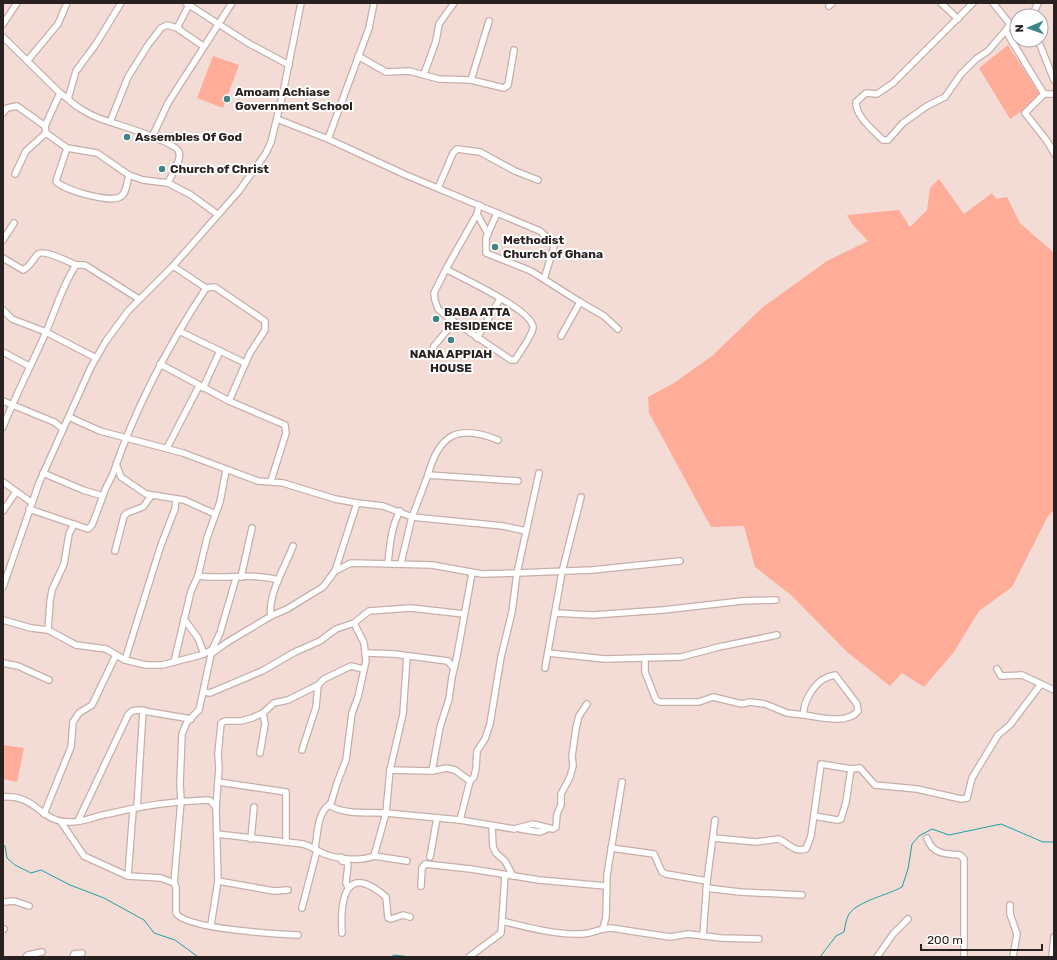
<svg xmlns="http://www.w3.org/2000/svg" width="1057" height="960" viewBox="0 0 1057 960" font-family="Rubik,sans-serif">
<rect width="100%" height="100%" fill="#f3dcd6"/>
<g fill="#ffad99">
<polygon points="1008,45 1042,97 1010,119 979,68"/>
<polygon points="213,56 239,65 223,108 197,98"/>
<polygon points="939,179 964,214 992,193 996,199 1007,197 1020,223 1054,253 1054,510 1048,516 1012,587 979,611 954,652 924,687 902,673 890,686 847,652 791,595 755,567 744,526 711,527 649,413 648,397 674,383 712,356 763,307 827,261 868,241 852,224 847,215 899,210 910,227 927,210 930,188"/>
<polygon points="3,745 24,748 17,782 3,779"/>
</g>
<g fill="none" stroke-linecap="round" stroke-linejoin="round">
<g stroke="#1fa1a7" stroke-width="1">
<polyline points="3,845 5,846 7,858 15,865 31,873 41,870 70,885 104,898 144,920 154,933 175,940 198,957"/>
<polyline points="391,957 394,955 410,957"/>
<polyline points="636,957 663,957"/>
<path d="M820 957 836 936 844 932C845 927 846 919 849 914 858 901 888 895 902 887L908 869 912 844 919 836 932 829 949 835 1001 824 1043 842H1054"/>
</g>
<g stroke="#c5afaa" stroke-width="8">
<g id="minor">
<polyline points="121,3 96,44 76,71 68,99 60,93 45,126 46,133 67,148 97,153 129,175 143,180 168,183 191,195 217,214"/>
<polyline points="186,3 248,43 289,65"/>
<polyline points="941,3 958,19"/>
<path d="M973 3 893 83 877 94 866 93 856 102C855 116 874 131 883 140H888L903 123 927 106 945 97 961 74 976 59 988 51 1006 30"/>
<polyline points="993,3 1010,24 1017,26"/>
<polyline points="829,6 832,3"/>
<polyline points="1032,16 1038,3"/>
<polyline points="3,24 17,3"/>
<polyline points="1010,24 1006,30 1007,33 1044,94"/>
<polyline points="177,28 190,3"/>
<polyline points="3,37 60,93"/>
<polyline points="1038,40 1054,80"/>
<polyline points="1013,43 1017,35"/>
<polyline points="358,56 386,72 409,71 439,79 471,80 504,88 508,85 514,50"/>
<polyline points="28,60 58,24 67,3"/>
<polyline points="424,74 436,41 439,24 454,3"/>
<polyline points="471,80 489,21"/>
<polyline points="1054,94 1044,94 1025,113 1047,141 1054,153"/>
<path d="M68 99C76 107 90 115 101 119 115 124 175 141 179 152 182 161 171 175 168 183"/>
<polyline points="3,113 7,108 17,106 45,126"/>
<polyline points="277,119 328,139 406,175 540,231 550,240 554,247 544,279"/>
<polyline points="110,122 128,77 148,45 161,28 167,25 177,28 203,46"/>
<polyline points="153,135 168,103 232,3"/>
<polyline points="328,139 369,28 374,3"/>
<path d="M67 148 56 181C63 190 109 203 120 197 127 194 127 181 129 175"/>
<polyline points="15,174 26,151 46,133"/>
<polyline points="438,188 453,153 457,149 480,152 515,171 538,180"/>
<polyline points="497,213 486,238 486,253 531,271 580,302 561,336"/>
<polyline points="477,214 488,234"/>
<polyline points="3,240 14,223"/>
<path d="M3 258 23 270C30 267 32 260 38 254 44 249 69 262 76 265"/>
<path d="M446 269C461 278 534 310 533 328 532 336 519 353 515 360H511L446 316 438 309 435 300 434 293 446 269 477 214 479 205"/>
<polyline points="206,288 215,287 265,321 265,330 250,353 229,401"/>
<polyline points="580,302 604,316 618,329"/>
<polyline points="3,310 12,319 46,332 96,358"/>
<polyline points="179,331 245,363"/>
<polyline points="477,338 500,299"/>
<polyline points="433,351 434,346 454,322"/>
<polyline points="3,352 29,366"/>
<polyline points="160,364 229,401 285,425 286,433 271,481"/>
<polyline points="203,388 220,351"/>
<polyline points="3,401 54,422 63,429"/>
<polyline points="69,417 100,431 183,453 258,481 283,483 335,499 357,503 335,571"/>
<path d="M3 427C16 394 32 364 46 332 56 309 62 286 76 265H85L139 299"/>
<polyline points="167,448 199,386"/>
<polyline points="116,464 121,477 146,494 184,500 215,514"/>
<path d="M43 473 83 490 103 496C105 487 111 480 114 471 136 406 168 346 206 288L173 266"/>
<path d="M428 475C439 434 458 424 498 440"/>
<polyline points="3,482 31,502"/>
<polyline points="357,503 383,506 412,517 503,526 526,531"/>
<polyline points="29,509 88,529 92,525 103,496"/>
<polyline points="3,511 16,492"/>
<polyline points="74,524 69,534 64,564 52,590 50,602 48,630 76,645 106,649 125,660 146,665 162,665 201,655 212,650"/>
<polyline points="115,551 124,516 127,513 143,507 151,496"/>
<path d="M388 563C390 545 391 527 400 511"/>
<polyline points="401,563 412,517 428,475 518,481"/>
<path d="M198 576C224 580 252 572 278 580"/>
<polyline points="241,577 252,528"/>
<polyline points="3,587 39,483 91,367 106,341 128,311 173,266 239,191 266,153 271,142 283,93 301,3"/>
<polyline points="555,613 593,615 663,610 742,601 776,600"/>
<path d="M271 616C267 596 286 565 293 546"/>
<polyline points="184,619 198,638 204,654"/>
<polyline points="3,620 31,628 48,630"/>
<polyline points="366,653 394,654 448,661 454,669"/>
<polyline points="548,653 605,659 681,657 719,647 777,635"/>
<polyline points="211,654 226,643 271,616 287,609 323,587 335,571 351,563 432,565 482,574 517,573 539,473"/>
<path d="M645 658V672L656 700 660 702H699L713 697 742 704 750 702 765 704 787 713 804 715C802 703 815 682 826 678 829 676 832 676 835 675L857 704 858 711C847 725 819 717 804 715"/>
<polyline points="125,660 161,545 175,509 176,499"/>
<polyline points="174,662 191,591 198,576 207,538 220,502 226,470"/>
<polyline points="3,663 18,666 49,680"/>
<polyline points="545,668 562,572 581,497"/>
<polyline points="997,669 1001,676 1022,675 1054,690"/>
<polyline points="204,692 210,693 262,671 295,652 320,641 336,629 354,623 369,611 411,608 464,614"/>
<polyline points="302,750 316,707 318,685"/>
<polyline points="260,753 265,724 263,713"/>
<polyline points="390,770 403,714 407,656"/>
<polyline points="432,771 440,727 449,699 452,677 457,656 472,573"/>
<polyline points="218,782 286,792 286,842"/>
<path d="M3 797C36 794 40 822 69 822 82 823 95 816 108 814 140 806 174 801 208 800L211 801 216 808"/>
<polyline points="329,805 331,803 337,783 346,760 352,713 358,697 366,661 364,643 354,623"/>
<polyline points="137,808 143,710"/>
<polyline points="44,814 71,747 73,722 79,713 92,705 116,655"/>
<polyline points="814,816 837,820 841,819 846,802 851,769"/>
<polyline points="460,820 470,781 474,777 476,768 477,751 485,739 490,724 501,657 512,612 517,573 592,570 680,561"/>
<polyline points="78,821 128,715 132,711 138,710 191,719"/>
<path d="M61 822 84 856 128 876 161 878 174 883 176 887V913C185 929 277 934 298 935"/>
<polyline points="492,826 493,847 496,853 505,861 513,876"/>
<polyline points="520,829 540,832 547,829"/>
<path d="M217 834 303 844C311 846 314 849 320 852 334 859 360 862 374 856L386 813 460 820 514 829 533 824 553 829 556 827 557 814 561 805V794L570 777 573 766 572 756 576 728 579 716 587 704"/>
<path d="M713 838 756 842 778 839C788 842 793 853 806 849L811 836 821 764 851 769 860 768 875 785 917 789 961 799 967 798 972 778 998 735 1010 725 1041 684"/>
<path d="M927 838C932 854 945 854 960 855L964 859V957"/>
<polyline points="251,839 254,807"/>
<path d="M315 847C318 833 317 814 329 805 344 815 368 812 386 813L390 770 432 771 447 768 455 770 470 781"/>
<polyline points="611,848 654,854 662,872 666,874 707,881"/>
<polyline points="374,856 407,861"/>
<polyline points="341,857 342,861 347,862 348,865 346,883 348,887"/>
<polyline points="430,857 437,818"/>
<path d="M505 875 502 921C526 927 556 935 581 934 592 934 601 928 611 928L670 937 688 934 721 938 759 939"/>
<polyline points="128,876 133,810"/>
<polyline points="218,881 274,891 288,890"/>
<polyline points="174,883 181,801 180,784 182,734 187,722 199,710 212,650 220,633 236,578"/>
<polyline points="421,886 422,868 425,864 471,869 539,880 606,886"/>
<polyline points="706,888 740,892 802,895"/>
<polyline points="3,902 14,901 29,906"/>
<polyline points="1010,905 1010,914 1017,934 1013,957"/>
<polyline points="302,908 317,850"/>
<polyline points="211,925 218,881 216,808 219,768 218,754 221,723 225,721 241,721 252,718 263,713 274,703 288,700 318,685 324,679 351,666 363,669"/>
<polyline points="603,928 606,917 607,875 622,782"/>
<polyline points="3,929 4,929"/>
<path d="M342 933C340 898 346 862 386 897L388 918 391 919 403 915 410 917"/>
<polyline points="703,936 707,881 715,820"/>
<polyline points="26,957 28,955 42,952"/>
<polyline points="73,957 74,954 82,953"/>
<polyline points="469,957 501,933 502,921"/>
<polyline points="877,957 893,934 908,919"/>
<polyline points="1052,957 1054,937"/>
</g>
</g>
<use href="#minor" stroke="#fff" stroke-width="5.5"/>
</g>
<g fill="#3d8589" stroke="#fff" stroke-width="1.5">
<circle cx="227" cy="99" r="4"/>
<circle cx="127" cy="137" r="4"/>
<circle cx="162" cy="169" r="4"/>
<circle cx="495" cy="247" r="4"/>
<circle cx="436" cy="319" r="4"/>
<circle cx="451" cy="340" r="4"/>
</g>
<g text-anchor="middle" stroke-width="4" stroke-linejoin="round" paint-order="stroke">
<g font-size="12" font-weight="bold" fill="#29211f" stroke="#fff" text-anchor="start">
<text x="235" y="96">Amoam Achiase<tspan x="235" dy="14">Government School</tspan></text>
<text x="135" y="141">Assembles Of God</text>
<text x="170" y="173">Church of Christ</text>
<text x="503" y="244">Methodist<tspan x="503" dy="14">Church of Ghana</tspan></text>
<text x="444" y="316">BABA ATTA<tspan x="444" dy="14">RESIDENCE</tspan></text>
<text x="451" y="358" text-anchor="middle">NANA APPIAH<tspan x="451" dy="14">HOUSE</tspan></text>
</g>
</g>
<rect width="1057" height="960" fill="none" stroke="#29211f" stroke-width="8"/>
<g transform="translate(1029 28) rotate(268)"><circle r="19" fill="#ffffff" stroke="#a9a6a5"/>
<path d="M0-3L7 15L0 10L-7 15Z" fill="#3d8589"/>
<text y="-6" font-size="11" font-weight="bold" text-anchor="middle" fill="#29211f">N</text>
</g>
<path d="M921 944v6h121v-6" fill="none" stroke="#29211f" stroke-width="2"/>
<text x="927" y="944" font-size="12" fill="#29211f" stroke="#ffffff" stroke-width="3" paint-order="stroke">200 m</text>
</svg>
